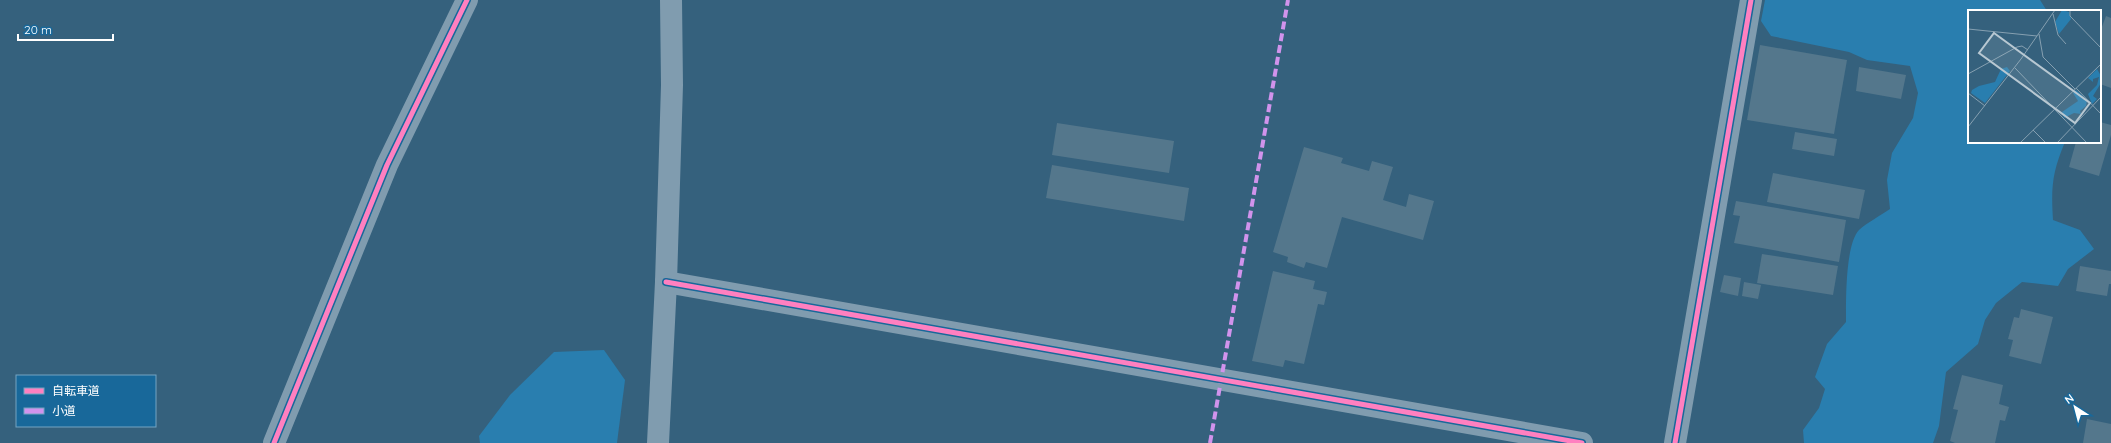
<svg xmlns="http://www.w3.org/2000/svg" width="2111" height="443" viewBox="0 0 2111 443" font-family="Quicksand,'Noto Sans JP',sans-serif">
<rect width="100%" height="100%" fill="#35617d"/>
<g fill="#297eaf">
<path d="M1765 0H2040L2047 11H1969V142H2065C2052 173 2051 187 2053 220L2080 230 2094 249 2068 269 2058 286 2022 282 1996 303 1985 320 1978 344 1946 372 1939 426 1933 443H1804L1803 430 1819 408 1825 389 1815 377 1827 344 1846 322C1846 302 1845 245 1859 230 1868 222 1880 216 1890 209L1887 180 1892 153 1913 118 1918 93 1910 66 1867 60 1849 52 1771 36 1761 21Z"/>
<polygon points="604,350 625,380 617,443 480,443 479,436 510,395 554,352"/>
</g>
<g fill="#54778c">
<polygon points="2106,16 2111,18 2111,88 2100,84 2100,32"/>
<polygon points="1760,45 1847,60 1834,134 1747,120"/>
<polygon points="1859,67 1906,75 1901,99 1856,91"/>
<polygon points="2100,122 2111,125 2111,135 2099,176 2069,167 2076,142 2100,142"/>
<polygon points="1057,123 1174,141 1169,173 1052,155"/>
<polygon points="1795,132 1837,139 1834,156 1792,149"/>
<polygon points="1304,147 1343,158 1341,163 1369,171 1372,161 1393,167 1383,200 1406,207 1409,194 1434,201 1423,240 1342,217 1327,268 1306,262 1304,268 1287,262 1288,257 1273,252"/>
<polygon points="1052,165 1189,188 1184,221 1046,198"/>
<polygon points="1773,173 1865,190 1859,219 1767,202"/>
<polygon points="1736,201 1846,220 1839,262 1734,243 1740,216 1733,215"/>
<polygon points="1762,254 1838,266 1833,295 1757,283"/>
<polygon points="2080,266 2111,271 2111,284 2109,284 2107,296 2076,291"/>
<polygon points="1273,271 1315,281 1313,289 1327,292 1324,305 1318,304 1304,364 1285,360 1283,367 1252,361"/>
<polygon points="1724,275 1741,278 1738,296 1720,292"/>
<polygon points="1744,282 1761,285 1758,299 1742,296"/>
<polygon points="2021,309 2053,317 2041,364 2009,356 2013,340 2008,339 2014,317 2019,318"/>
<polygon points="1962,375 2003,385 1999,404 2009,407 2005,421 2000,420 1995,443 1955,443 1950,441 1958,410 1953,409"/>
<polygon points="2087,419 2111,424 2111,443 2083,443"/>
</g>
<g fill="none" stroke-linecap="round" stroke-linejoin="round">
<g stroke="#809caf" stroke-width="22">
<polyline points="666,282 1582,443"/>
<polyline points="274,443 387,165 467,0"/>
<polyline points="1675,443 1751,0"/>
</g>
<polyline stroke="#809caf" stroke-width="22" points="658,443 666,282 672,85 671,0"/>
<polyline stroke="#d193ec" stroke-width="4" stroke-dasharray="8 4" stroke-linecap="butt" points="1210,443 1288,0"/>
<g stroke="#18689a" stroke-width="8">
<g id="cycleway">
<polyline points="666,282 1582,443"/>
<polyline points="274,443 387,165 467,0"/>
<polyline points="1675,443 1751,0"/>
</g>
</g>
<use href="#cycleway" stroke="#ff80c0" stroke-width="5"/>
</g>
<g transform="translate(1968 10)">
<rect width="133" height="133" fill="#35617d"/>
<path d="M94 0 101 2 103 9 91 24 87 12ZM39 57 42 61 17 93 3 83 4 80 11 76 27 72 33 59ZM129 59 133 66V73L125 86 129 89 124 94 120 84 129 75 131 67 125 69V72L120 68ZM108 80 119 90 118 96 112 101 113 104 106 103 96 108 94 102 110 91 105 83Z" fill="#297eaf"/>
<path fill="none" stroke="#86a0b1" stroke-width="1" d="M102 0V6L133 38M85 4 90 25 98 34M0 19 69 26M71 24 75 47 107 79M47 58 119 133M0 64 49 37 54 36 60 40M108 78 133 104M0 83 17 96M0 117 53 49 87 0M65 120 78 133M52 133 133 54M89 133 133 87"/>
<path fill="#b8c8d2" fill-opacity="0.15" stroke="#b8c8d2" stroke-width="2" d="M26 23 122 93 107 113 11 43Z"/>
<rect width="133" height="133" fill="none" stroke="#fff" stroke-width="2"/>
</g>
<rect x="16" y="375" width="140" height="52" fill="#18689a" stroke="#74a4c2"/>
<rect x="24" y="388" width="20" height="6" fill="#ff80c0" stroke="#74a4c2"/>
<text x="52" y="395" font-size="12" fill="#ffffff">自転車道</text>
<rect x="24" y="408" width="20" height="6" fill="#d193ec" stroke="#74a4c2"/>
<text x="52" y="415" font-size="12" fill="#ffffff">小道</text>
<g transform="translate(2075 407) rotate(324)" stroke="#18689a" stroke-width="3" paint-order="stroke">
<path d="M0-3L7 15L0 10L-7 15Z" fill="#ffffff"/>
<text y="-6" font-size="11" font-weight="bold" text-anchor="middle" fill="#ffffff">N</text>
</g>
<path d="M18 34v6h95v-6" fill="none" stroke="#ffffff" stroke-width="2"/>
<text x="24" y="34" font-size="12" fill="#ffffff" stroke="#18689a" stroke-width="3" paint-order="stroke">20 m</text>
</svg>
